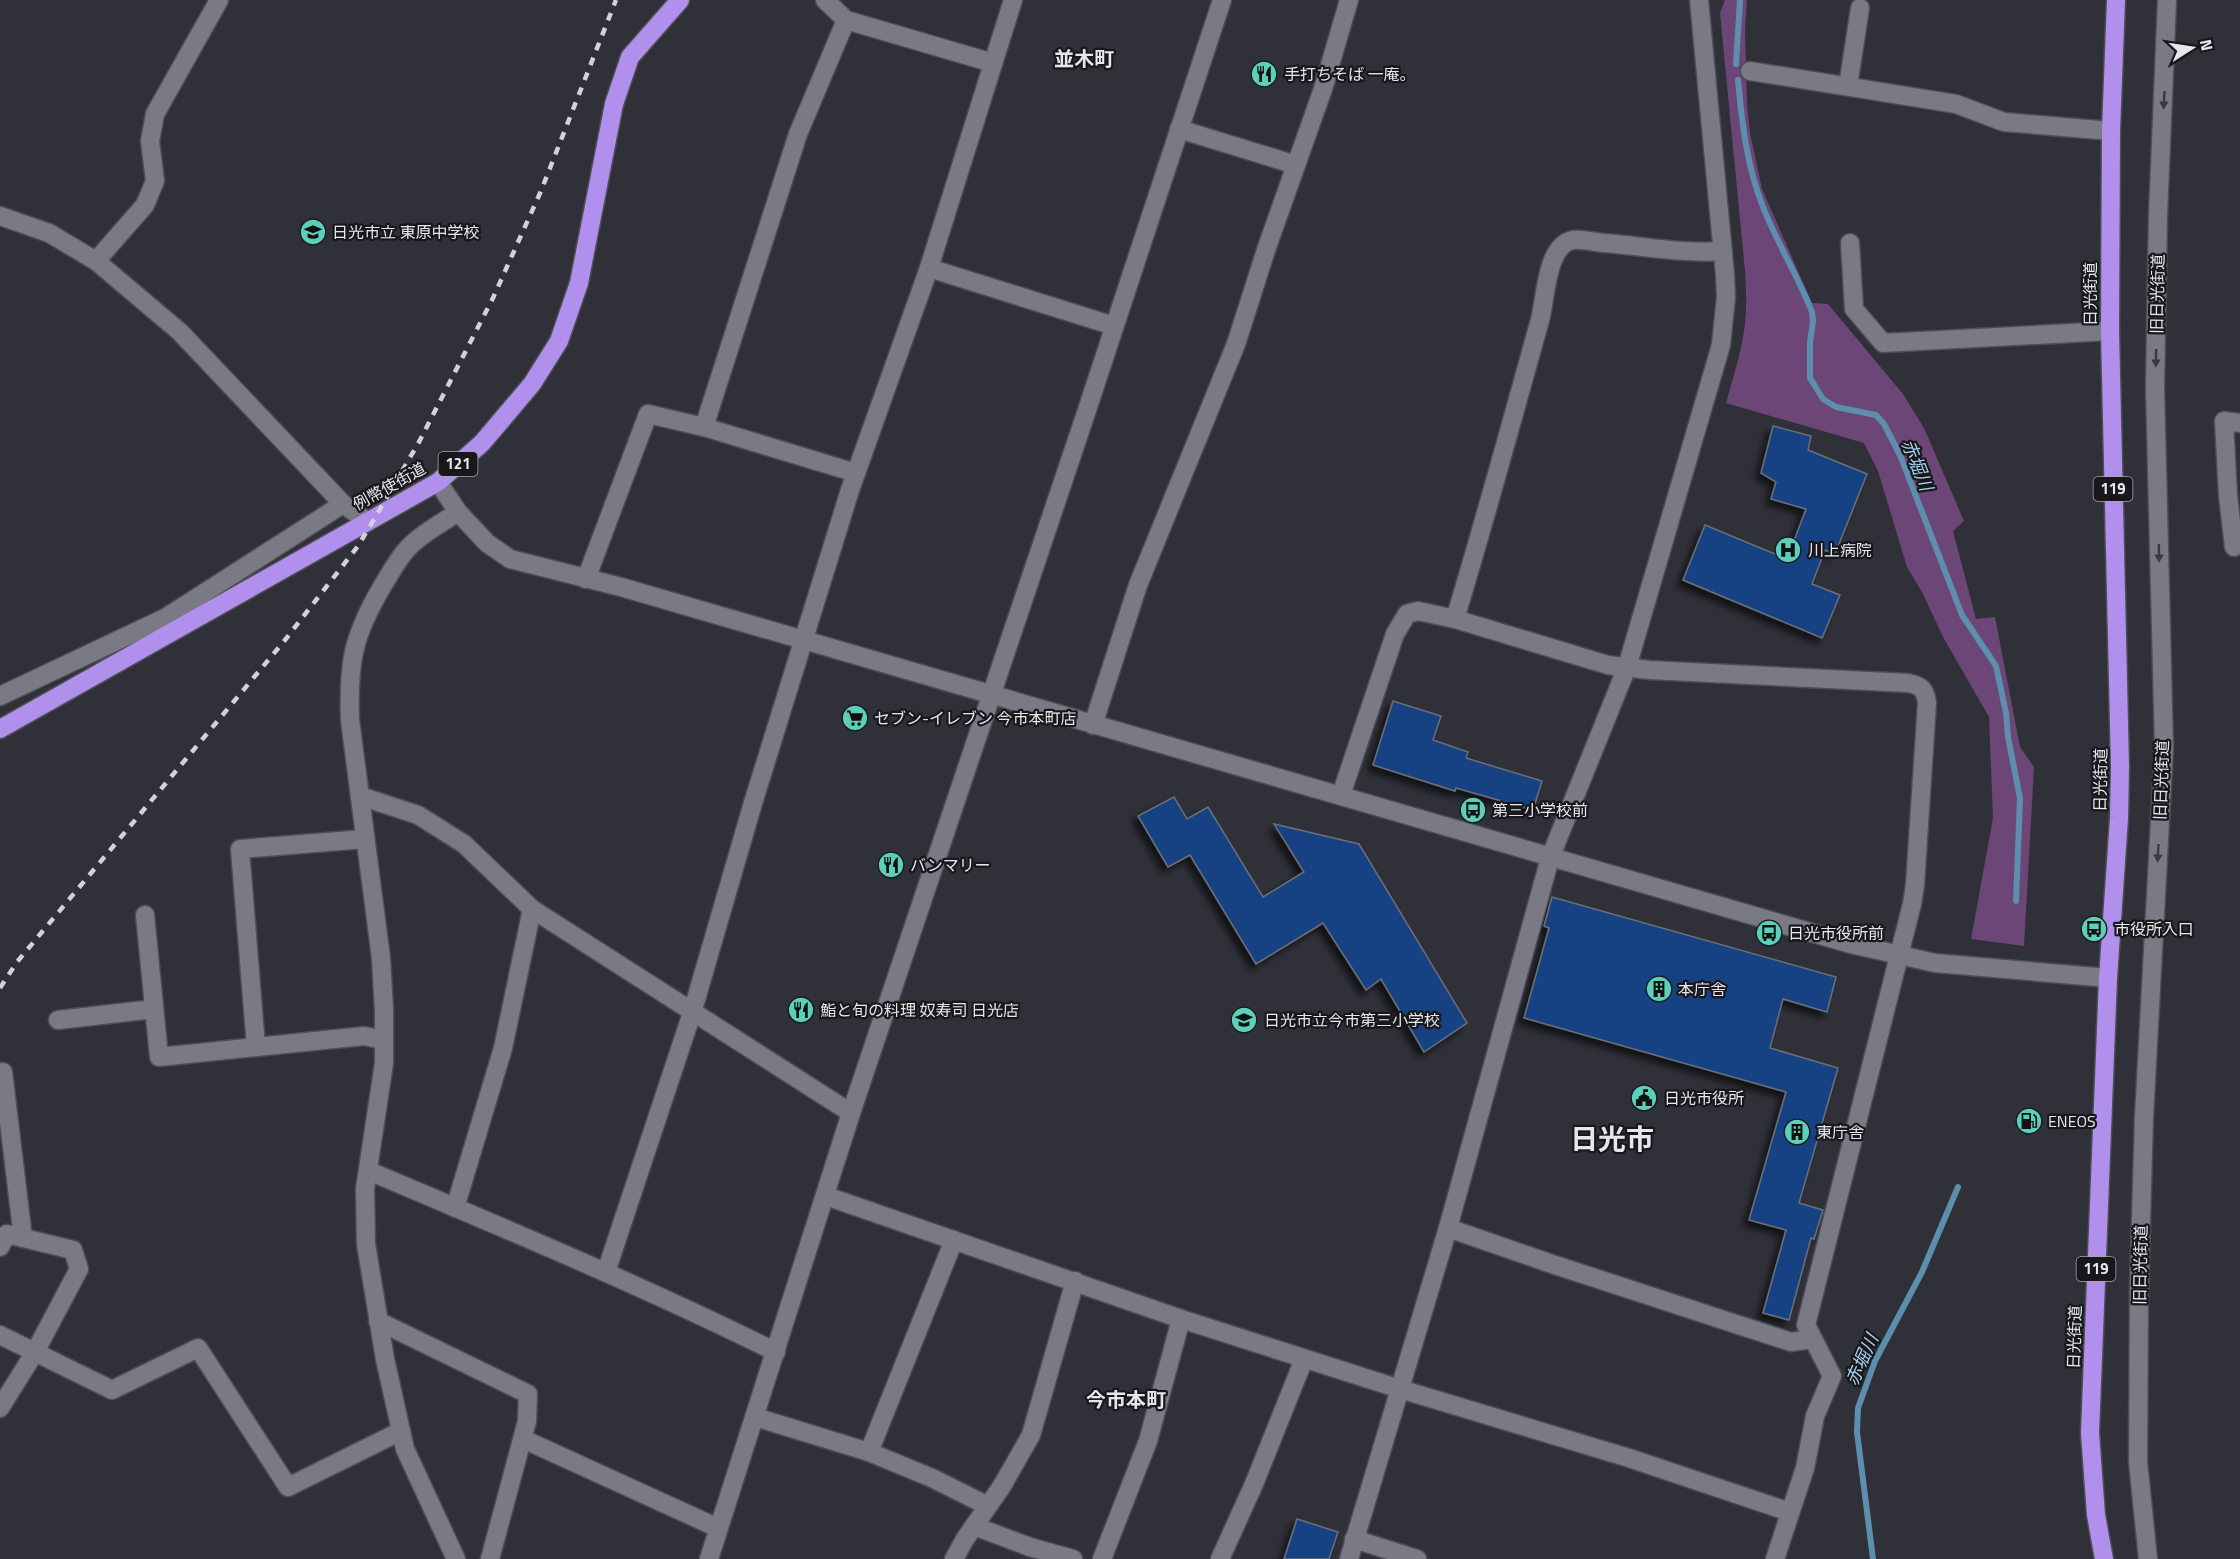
<svg xmlns="http://www.w3.org/2000/svg" width="2240" height="1559" viewBox="0 0 2240 1559" font-family="'Titillium Web','Noto Sans JP',sans-serif">
<defs>
<filter id="shadow"><feDropShadow dx="-5.5" dy="5.5" stdDeviation="3" flood-color="#0009"/></filter>
</defs>
<rect width="100%" height="100%" fill="#2f3038"/>
<path fill="#6c4676" d="M1725 0H1747L1745 30 1747 104 1750 133 1762 189 1812 303 1828 304 1903 394 1924 428 1964 521 1953 531 1976 619 1995 617 2020 747 2034 767 2024 946 1971 939 1993 818 1989 717 1943 637 1923 594 1907 567 1878 471 1864 443 1726 403C1733 377 1742 351 1745 324 1747 306 1746 288 1745 271L1720 13Z"/>
<g fill="none" stroke-linecap="round" stroke-linejoin="round">
<g stroke="#5d8eae" stroke-width="6">
<polyline points="1736,64 1740,0"/>
<path d="M1738 80C1742 123 1747 167 1763 207 1777 243 1798 276 1812 312L1813 321 1810 343V378L1823 399 1836 407 1876 415 1884 424 1900 455 1962 615 1996 666 2006 713 2008 737 2020 798 2016 901"/>
<polyline points="1873,1559 1857,1432 1858,1408 1875,1361 1922,1272 1958,1187"/>
</g>
</g>
<g fill="#194284" stroke="#6a6f77" stroke-width="1.5" filter="url(#shadow)">
<polygon points="1773,426 1811,436 1808,450 1867,474 1835,554 1825,550 1812,584 1840,595 1822,638 1683,580 1705,525 1787,559 1806,509 1771,499 1776,482 1761,473"/>
<polygon points="1393,701 1441,716 1433,740 1468,752 1466,758 1542,781 1533,810 1456,788 1455,791 1373,765"/>
<polygon points="1174,797 1187,819 1208,807 1263,897 1304,872 1274,824 1359,844 1467,1023 1424,1052 1381,979 1366,990 1323,923 1256,964 1190,855 1168,867 1138,816"/>
<polygon points="1552,897 1836,977 1827,1012 1783,999 1770,1048 1838,1068 1799,1203 1823,1210 1814,1239 1811,1238 1789,1320 1763,1313 1786,1230 1749,1220 1786,1092 1524,1018 1549,928 1544,926"/>
<polygon points="1297,1519 1338,1532 1329,1559 1284,1559"/>
</g>
<g fill="none" stroke-linecap="round" stroke-linejoin="round">
<g stroke="#4d4e54" stroke-width="21">
<g id="street">
<polyline points="825,0 846,20 993,63"/>
<polyline points="1750,71 1956,104 2004,122 2111,131"/>
<polyline points="1848,86 1860,8"/>
<polyline points="1179,129 1296,165"/>
<polyline points="0,216 49,233 96,261 180,332 343,504 367,521"/>
<polyline points="1850,243 1854,309 1883,343 2110,331"/>
<polyline points="96,261 145,205 155,181 150,141 155,114 219,0"/>
<polyline points="929,268 1114,326"/>
<polyline points="704,427 798,134 846,20"/>
<polyline points="2234,547 2228,496 2224,421 2240,423"/>
<polyline points="586,579 648,414 704,427 856,473"/>
<path d="M1455 619C1485 520 1512 420 1540 320 1546 298 1546 245 1573 240 1582 239 1595 242 1604 243 1644 246 1682 254 1723 251"/>
<polyline points="0,696 165,618 343,504"/>
<polyline points="1093,725 1138,585 1236,344 1267,247 1323,89 1349,0"/>
<path d="M1341 795 1395 634 1407 614 1418 611 1455 619 1608 665 1649 670 1908 683C1922 686 1925 689 1927 703L1915 885 1912 904 1806 1325 1832 1376 1815 1416 1805 1468 1775 1559"/>
<polyline points="360,796 418,815 464,844 532,909 851,1113"/>
<polyline points="365,839 240,849 256,1047 364,1036 384,1040"/>
<polyline points="145,915 159,1057 256,1047"/>
<polyline points="58,1020 154,1009"/>
<polyline points="3,1072 23,1238"/>
<path d="M369 1171C506 1229 643 1286 776 1352"/>
<polyline points="826,1196 1181,1319 1400,1389 1629,1458 1790,1512"/>
<polyline points="455,1208 503,1048 532,909"/>
<polyline points="1448,1228 1552,1264 1791,1342 1813,1339"/>
<polyline points="0,1247 7,1234 73,1250 79,1269 35,1352 0,1408"/>
<polyline points="606,1272 692,1013 753,803 850,490 929,268 1013,0"/>
<polyline points="378,1321 528,1394 527,1421 490,1559"/>
<polyline points="0,1335 112,1390 198,1348 288,1487 401,1431"/>
<polyline points="755,1417 869,1452 932,1478 988,1506"/>
<polyline points="523,1439 718,1528"/>
<polyline points="869,1452 954,1240"/>
<polyline points="974,1526 1030,1547 1073,1559"/>
<polyline points="1354,1539 1417,1559"/>
<path d="M456 1559 405 1449 385 1359 366 1244 365 1189 384 1063V1010L381 958 350 720C348 661 353 636 383 585 391 572 399 557 409 547 422 533 442 523 458 512"/>
<polyline points="954,1559 965,1539 1002,1486 1031,1435 1075,1281"/>
<polyline points="1102,1559 1148,1441 1181,1319"/>
<polyline points="1220,1559 1254,1484 1304,1359"/>
<polyline points="1349,1559 1448,1228 1550,858"/>
<polyline points="2148,1559 2138,1462 2139,1290 2144,1117 2164,747 2155,389 2158,215 2167,0"/>
</g>
</g>
<g stroke="#4d4e54" stroke-width="21">
<g id="secondary">
<polyline points="438,482 458,512 487,543 510,559 621,587 1851,944 1935,963 2108,978"/>
<polyline points="1550,858 1627,667 1721,345 1726,297 1725,275 1699,0"/>
<polyline points="709,1559 851,1113 1087,410 1222,0"/>
</g>
</g>
<g stroke="#4d4e54" stroke-width="21">
<g id="highway">
<polyline points="0,729 438,482 482,443 532,384 559,341 579,283 614,104 630,57 680,0"/>
<polyline points="2104,1559 2096,1515 2090,1433 2108,978 2119,818 2120,767 2110,331 2111,131 2116,0"/>
</g>
</g>
<use href="#street" stroke="#797a83" stroke-width="18"/>
<use href="#secondary" stroke="#797a83" stroke-width="18"/>
<use href="#highway" stroke="#b18fed" stroke-width="18"/>
<polyline stroke="#d2d3d8" stroke-width="4.5" stroke-dasharray="8 8" stroke-linecap="butt" points="0,988 17,962 285,640 358,546 376,516 419,442 493,298 541,191 616,0"/>
</g>
<defs><path id="oneway-solid" d="M-6-.8H1V-3.2L6.5 0L1 3.2V.8H-6Z" transform="scale(1.5)"/></defs>
<g fill="#3a3a40">
<use href="#oneway-solid" transform="translate(2164 100) rotate(93)"/>
<use href="#oneway-solid" transform="translate(2156 358) rotate(91)"/>
<use href="#oneway-solid" transform="translate(2159 553) rotate(89)"/>
<use href="#oneway-solid" transform="translate(2158 853) rotate(93)"/>
</g>
<defs>
<g id="restaurant-disc" transform="scale(1.35)"><circle r="9.5" fill="#5cceba" stroke="#18181c"/><path d="M-5-6h1v4h1v-4h1v4h1v-4h1v5L-1.5 .5V6h-2V.5L-5-1ZM5-6V6H3V1.5H1.5Q1.5-4 5-6Z" fill="#111"/></g>
<g id="school-disc" transform="scale(1.35)"><circle r="9.5" fill="#5cceba" stroke="#18181c"/><path d="M0-5L7-2L0 1L-7-2ZM-4 1L0 2.5L4 1V4Q0 6-4 4Z" fill="#111"/></g>
<g id="hospital-disc" transform="scale(1.35)"><circle r="9.5" fill="#5cceba" stroke="#18181c"/><path d="M-5-5h3v3.5h4V-5h3V5h-3V1.5h-4V5h-3Z" fill="#111"/></g>
<g id="supermarket-disc" transform="scale(1.35)"><circle r="9.5" fill="#5cceba" stroke="#18181c"/><path d="M-6-5.5h2.5l.6 2H6L4.5 2H-2.5L-4.4-4H-6ZM-1.5 3.2a1.3 1.3 0 1 0 .1 0ZM3 3.2a1.3 1.3 0 1 0 .1 0Z" fill="#111"/></g>
<g id="bus-disc" transform="scale(1.35)"><circle r="9.5" fill="#5cceba" stroke="#18181c"/><path d="M-5-6H5V4H4V6H2V4H-2V6H-4V4H-5ZM-3.5-4V0h7V-4ZM-3.5 1.2v1.5H-2V1.2ZM2 1.2v1.5H3.5V1.2Z" fill="#111"/></g>
<g id="building-disc" transform="scale(1.35)"><circle r="9.5" fill="#5cceba" stroke="#18181c"/><path d="M-4-6H4V6H1V3H-1V6H-4ZM-2.5-4.3h1.7v1.8h-1.7ZM.8-4.3h1.7v1.8H.8ZM-2.5-1h1.7V.8h-1.7ZM.8-1h1.7V.8H.8Z" fill="#111"/></g>
<g id="civic-disc" transform="scale(1.35)"><circle r="9.5" fill="#5cceba" stroke="#18181c"/><path d="M-.6-6.5H3V-4.5H.6V-3L4-1V1h2V6H-6V1h2V-1L-.6-3ZM-1.2 2.5V6h2.4V2.5Z" fill="#111"/></g>
<g id="fuel-disc" transform="scale(1.35)"><circle r="9.5" fill="#5cceba" stroke="#18181c"/><path d="M-5.5-6h7V0h2V4h1.3V-2.5L3-4.5l.8-.8L6-3V5H2.5V1h-1V6h-7ZM-4.2-4.7v3.2H.2V-4.7Z" fill="#111"/></g>
</defs>
<g fill-rule="evenodd">
<use href="#restaurant-disc" x="1264" y="74"/>
<use href="#school-disc" x="313" y="232"/>
<use href="#hospital-disc" x="1788" y="550"/>
<use href="#supermarket-disc" x="855" y="718"/>
<use href="#bus-disc" x="1473" y="810"/>
<use href="#restaurant-disc" x="891" y="865"/>
<use href="#bus-disc" x="2094" y="929"/>
<use href="#bus-disc" x="1769" y="933"/>
<use href="#building-disc" x="1659" y="989"/>
<use href="#restaurant-disc" x="801" y="1010"/>
<use href="#school-disc" x="1244" y="1020"/>
<use href="#civic-disc" x="1644" y="1098"/>
<use href="#fuel-disc" x="2029" y="1121"/>
<use href="#building-disc" x="1797" y="1132"/>
</g>
<g text-anchor="middle" stroke-width="4.5" stroke-linejoin="round" paint-order="stroke">
<g fill="#18181c" stroke="#a8a9ae" stroke-width="1.5">
<rect x="438.5" y="452" width="39" height="24" rx="4.5"/>
<rect x="2093.5" y="477" width="39" height="24" rx="4.5"/>
<rect x="2076.5" y="1257" width="39" height="24" rx="4.5"/>
</g>
<g font-size="15" font-weight="bold" fill="#e6e7ec">
<text x="458" y="469">121</text>
<text x="2113" y="494">119</text>
<text x="2096" y="1274">119</text>
</g>
<g font-size="16" fill="#e6e7ec" stroke="#18181c" text-anchor="start">
<text x="1284" y="80">手打ちそば 一庵。</text>
<text x="332" y="238">日光市立 東原中学校</text>
<text x="1808" y="556">川上病院</text>
<text x="874" y="724">セブン-イレブン 今市本町店</text>
<text x="1492" y="816">第三小学校前</text>
<text x="910" y="871">バンマリー</text>
<text x="2114" y="935">市役所入口</text>
<text x="1788" y="939">日光市役所前</text>
<text x="1678" y="995">本庁舎</text>
<text x="820" y="1016">鮨と旬の料理 奴寿司 日光店</text>
<text x="1264" y="1026">日光市立今市第三小学校</text>
<text x="1664" y="1104">日光市役所</text>
<text x="2048" y="1127">ENEOS</text>
<text x="1816" y="1138">東庁舎</text>
</g>
<g font-size="16" fill="#e6e7ec" stroke="#18181c">
<text transform="translate(2090 294) rotate(-90)" y="6">日光街道</text>
<text transform="translate(2157 294) rotate(-89)" y="6">旧日光街道</text>
<text transform="translate(389 486) rotate(-29)" y="6">例幣使街道</text>
<text transform="translate(2100 780) rotate(-89)" y="6">日光街道</text>
<text transform="translate(2161 780) rotate(-88)" y="6">旧日光街道</text>
<text transform="translate(2140 1265) rotate(-89)" y="6">旧日光街道</text>
<text transform="translate(2074 1337) rotate(-88)" y="6">日光街道</text>
</g>
<g font-size="18" font-style="italic" fill="#a9d2f0" stroke="#18181c">
<text transform="translate(1917 465) rotate(68)" y="6">赤堀川</text>
<text transform="translate(1862 1360) rotate(-66)" y="6">赤堀川</text>
</g>
<g font-size="20" font-weight="bold" fill="#e6e7ec" stroke="#18181c">
<text x="1084" y="66">並木町</text>
<text x="1126" y="1407">今市本町</text>
</g>
<g font-size="28" font-weight="bold" fill="#e6e7ec" stroke="#18181c">
<text x="1612" y="1149">日光市</text>
</g>
</g>
<g transform="translate(2192 48) rotate(78)" stroke="#18181c" stroke-width="4.5" paint-order="stroke">
<path d="M0-4.5L10 22L0 15L-10 22Z" fill="#e6e7ec"/>
<text y="-9" font-size="16" font-weight="bold" text-anchor="middle" fill="#e6e7ec">N</text>
</g>
</svg>
